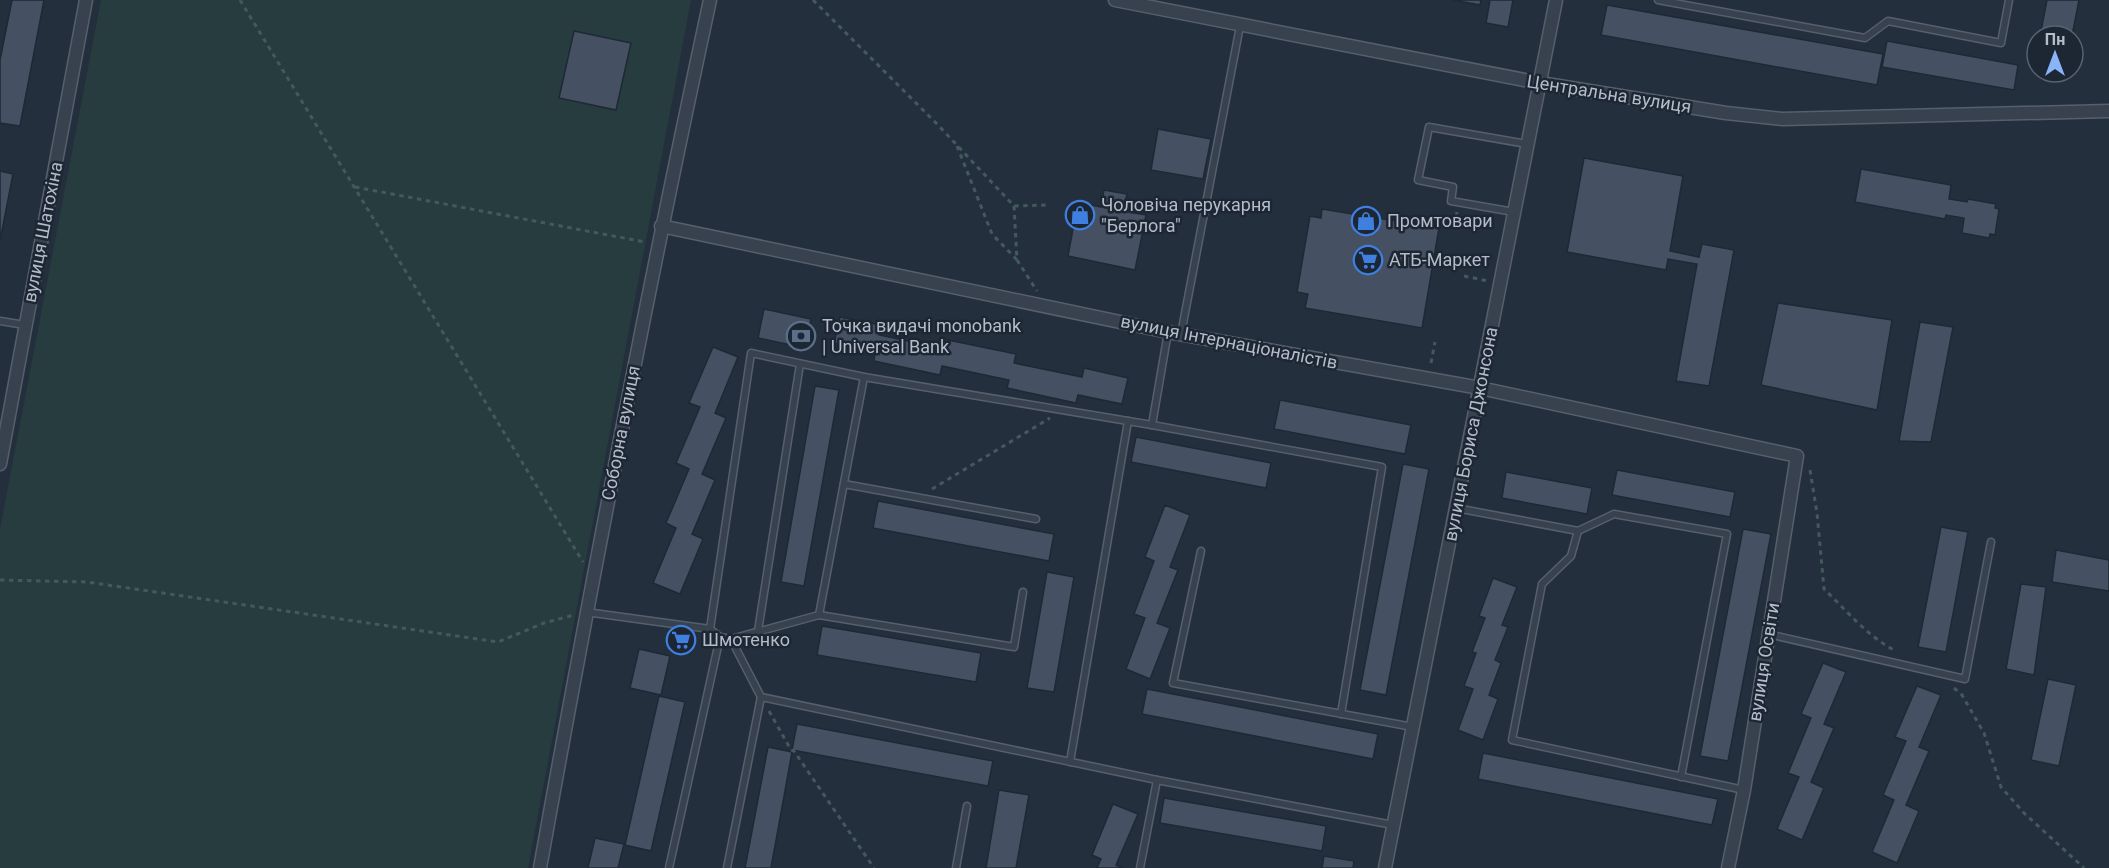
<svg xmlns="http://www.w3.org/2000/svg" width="2109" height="868" viewBox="0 0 2109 868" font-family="Roboto,sans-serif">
<rect width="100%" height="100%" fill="#242f3e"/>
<polygon fill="#263c3f" points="101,0 691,0 528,868 0,868 0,529"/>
<g fill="#455162" stroke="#1f2835" stroke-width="1.5">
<polygon points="12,0 44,0 20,126 0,123 0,60"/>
<polygon points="1453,0 1481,0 1480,5"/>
<polygon points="1490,0 1513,0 1508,27 1486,23"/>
<polygon points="2047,0 2079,0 2072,36 2040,36"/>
<polygon points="1607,5 1883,54 1877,85 1601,35"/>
<polygon points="574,31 631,43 616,110 559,98"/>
<polygon points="1887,41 2018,65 2014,90 1882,67"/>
<polygon points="1158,129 1211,139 1203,179 1151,170"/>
<polygon points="1584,158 1683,176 1670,251 1699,257 1702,244 1734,250 1709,386 1676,381 1697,264 1668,259 1666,270 1567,252"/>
<polygon points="1861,169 1951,185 1949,199 1967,202 1968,199 1996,204 1995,208 1999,209 1995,235 1990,234 1989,238 1962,233 1964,218 1946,215 1945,219 1855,202"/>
<polygon points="0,171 13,174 0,241"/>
<polygon points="1104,190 1127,194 1123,211 1146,215 1135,270 1068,256 1078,202 1101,207"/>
<polygon points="1322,209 1439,228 1422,328 1305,308 1308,294 1297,292 1310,216 1321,218"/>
<polygon points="1778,303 1892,320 1877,410 1761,385"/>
<polygon points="764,309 811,319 805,348 758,338"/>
<polygon points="840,317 880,325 879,335 946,349 948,340 1016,354 1014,363 1082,377 1084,368 1128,378 1122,404 1078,395 1076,403 1007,388 1009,380 942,366 940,375 874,361 875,352 834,343"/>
<polygon points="1920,322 1953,327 1931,442 1899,441"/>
<polygon points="713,347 738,357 715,413 726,418 702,474 715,480 692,534 703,539 680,594 653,583 676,528 666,523 689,469 676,463 700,407 689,403"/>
<polygon points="815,386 839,390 804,586 781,582"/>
<polygon points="1280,400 1411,425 1405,454 1274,429"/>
<polygon points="1136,437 1271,463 1266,488 1131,462"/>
<polygon points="1403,464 1429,469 1386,695 1360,690"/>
<polygon points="1617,470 1735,492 1730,517 1612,495"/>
<polygon points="1506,472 1592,488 1587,514 1502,498"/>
<polygon points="878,501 1054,534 1049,561 873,528"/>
<polygon points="1165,505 1190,515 1170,567 1178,570 1157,623 1170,628 1150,679 1126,669 1145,618 1134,614 1154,561 1145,557"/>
<polygon points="1941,527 1968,532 1946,652 1918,647"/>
<polygon points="1743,529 1771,534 1728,761 1700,756"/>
<polygon points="2056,550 2109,560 2109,591 2052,582"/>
<polygon points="1047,572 1074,577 1054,692 1027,688"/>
<polygon points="1493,578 1517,587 1502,625 1508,627 1495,660 1501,663 1489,695 1498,699 1483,740 1458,730 1473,689 1464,686 1476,653 1472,652 1485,618 1479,616"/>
<polygon points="2021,584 2046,587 2034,675 2006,669"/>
<polygon points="822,626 981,653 976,682 817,655"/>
<polygon points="639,649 670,656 661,695 630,688"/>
<polygon points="1823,663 1846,672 1824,724 1834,728 1811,782 1824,788 1802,840 1777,829 1799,777 1788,773 1811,718 1801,714"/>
<polygon points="2048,679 2076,685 2059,766 2031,760"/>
<polygon points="1917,686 1941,695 1919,747 1929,751 1906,805 1919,811 1897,863 1872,852 1894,800 1883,795 1906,741 1895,737"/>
<polygon points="1147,689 1378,734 1373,759 1142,714"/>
<polygon points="659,696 685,702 651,851 625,845"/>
<polygon points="797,724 993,761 988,786 792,750"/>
<polygon points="768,747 792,752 771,868 745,868"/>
<polygon points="1483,753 1718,799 1712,825 1478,779"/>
<polygon points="999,790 1029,795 1016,868 986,868"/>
<polygon points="1164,798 1326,826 1322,851 1160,823"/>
<polygon points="1113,804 1138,814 1116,865 1123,868 1097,868 1101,859 1092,855"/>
<polygon points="595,838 624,844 618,868 588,868"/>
<polygon points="1324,856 1354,861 1353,868 1322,868"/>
</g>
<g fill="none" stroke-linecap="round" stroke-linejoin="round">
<g stroke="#565f6c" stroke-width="9">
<g id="service">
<polyline points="1658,0 1865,38 1888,21 2001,43 2009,0"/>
<polyline points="1514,212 1451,201 1453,187 1418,180 1429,127 1527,144"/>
<polyline points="0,321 25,325"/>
<polyline points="1181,334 1240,26"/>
<polyline points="1152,425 1168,332"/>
<polyline points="844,484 1036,519"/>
<polyline points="1456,508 1578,531"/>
<polyline points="1201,551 1173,683 1413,727"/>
<polyline points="586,612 710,629 720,637 731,639 819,615 1014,647 1023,592"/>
<polyline points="819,615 864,377"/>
<polyline points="710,629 751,353 864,377 1152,425 1382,467 1341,714"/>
<polyline points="758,631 800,364"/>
<polyline points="1768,634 1965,679 1991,542"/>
<polyline points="761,697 1157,780 1393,825"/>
<polyline points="1070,762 1128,421"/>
<polyline points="1681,777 1727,534 1614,514 1578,531 1571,556 1542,584 1512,740 1744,790"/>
<polyline points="669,868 720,637"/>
<polyline points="727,868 761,697 731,639"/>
<polyline points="956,868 967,806"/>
<polyline points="1140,868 1157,780"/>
</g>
</g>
<g stroke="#565f6c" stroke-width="15">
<g id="minor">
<polyline points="1115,0 1540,83 1726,113 1782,119 2109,111"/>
<polyline points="661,226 1168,332 1480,388 1797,456 1744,790 1728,868"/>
<polyline points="0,464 86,0"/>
<path d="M540 868C592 578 648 288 710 0"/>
<polyline points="1385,868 1556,0"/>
</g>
</g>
<g stroke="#44595c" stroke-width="3" stroke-dasharray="4.5 4.5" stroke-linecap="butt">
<polyline points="240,0 583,562"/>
<polyline points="813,0 938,125 1014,206 1047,205"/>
<polyline points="957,146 992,234 1017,260"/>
<polyline points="355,187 645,242"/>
<polyline points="1014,206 1017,260 1037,291"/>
<polyline points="1455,225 1457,212"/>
<polyline points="1464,276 1488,281"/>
<polyline points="1431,363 1435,342"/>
<path d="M1810 470 1817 513 1824 589C1846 610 1868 637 1896 651"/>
<polyline points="932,489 1050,418"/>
<polyline points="0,580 87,582 498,642 544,623 574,615"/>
<polyline points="1954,688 1962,695 1984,733 2001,787 2024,813 2084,868"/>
<polyline points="769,711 791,750 794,751 874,868"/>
</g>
<use href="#service" stroke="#38414e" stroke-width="6"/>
<use href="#minor" stroke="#38414e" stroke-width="12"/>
</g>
<defs>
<g id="shop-ring" transform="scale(1.5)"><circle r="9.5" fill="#1d2633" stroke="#3f7fe0" stroke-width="1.5"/><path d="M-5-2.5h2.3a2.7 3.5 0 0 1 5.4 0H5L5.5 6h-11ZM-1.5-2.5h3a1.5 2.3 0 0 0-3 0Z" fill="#3f7fe0"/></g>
<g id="supermarket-ring" transform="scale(1.5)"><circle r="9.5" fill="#1d2633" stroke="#3f7fe0" stroke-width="1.5"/><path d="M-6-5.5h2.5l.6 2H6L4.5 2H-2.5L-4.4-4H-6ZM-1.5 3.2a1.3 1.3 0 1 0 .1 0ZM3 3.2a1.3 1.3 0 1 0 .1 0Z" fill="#3f7fe0"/></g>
<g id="bank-ring" transform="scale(1.5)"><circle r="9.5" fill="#1d2633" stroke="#5c6f8a" stroke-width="1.5"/><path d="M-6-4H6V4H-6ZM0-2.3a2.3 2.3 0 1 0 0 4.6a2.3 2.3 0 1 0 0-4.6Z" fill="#5c6f8a"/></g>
</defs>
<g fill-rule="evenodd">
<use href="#shop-ring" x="1080" y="215"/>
<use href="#shop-ring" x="1366" y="221"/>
<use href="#supermarket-ring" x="1368" y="260"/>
<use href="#bank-ring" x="801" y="336"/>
<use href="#supermarket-ring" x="681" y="640"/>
</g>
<g text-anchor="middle" stroke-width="5" stroke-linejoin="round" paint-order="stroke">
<g font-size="18" fill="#b4bcc9" stroke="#1d2633">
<text transform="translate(1609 94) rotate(9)" y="6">Центральна вулиця</text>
<text transform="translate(43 232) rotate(-79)" y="6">вулиця Шатохіна</text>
<text transform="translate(1229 342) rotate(11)" y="6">вулиця Інтернаціоналістів</text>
<text transform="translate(621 433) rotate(-79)" y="6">Соборна вулиця</text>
<text transform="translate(1471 434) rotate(-79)" y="6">вулиця Бориса Джонсона</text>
<text transform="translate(1764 662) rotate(-81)" y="6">вулиця Освіти</text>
</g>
<g font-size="18" fill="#b4bcc9" stroke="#1d2633" text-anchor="start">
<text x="1101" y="211">Чоловіча перукарня<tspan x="1101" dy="21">"Берлога"</tspan></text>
<text x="1387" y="227">Промтовари</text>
<text x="1389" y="266">АТБ-Маркет</text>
<text x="822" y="332">Точка видачі monobank<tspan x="822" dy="21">| Universal Bank</tspan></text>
<text x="702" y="646">Шмотенко</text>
</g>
</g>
<g transform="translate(2055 54)"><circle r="28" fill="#1d2633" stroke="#59626f" stroke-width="1.5"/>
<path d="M0-4.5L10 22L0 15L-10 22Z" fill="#8ab4f8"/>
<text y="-9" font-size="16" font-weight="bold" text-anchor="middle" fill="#b4bcc9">Пн</text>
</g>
</svg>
